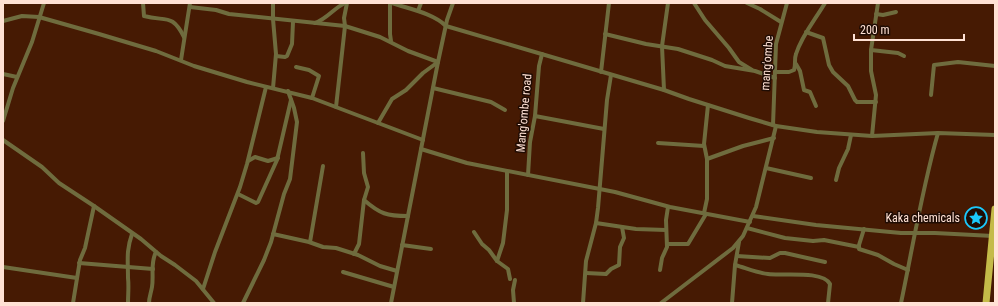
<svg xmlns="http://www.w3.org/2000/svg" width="998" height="306" viewBox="0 0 998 306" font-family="'Roboto Condensed',sans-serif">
<rect width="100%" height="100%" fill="#461a03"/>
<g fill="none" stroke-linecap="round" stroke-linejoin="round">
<g stroke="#6f6c3e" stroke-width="4">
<path d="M143 3 144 16C166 22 172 13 184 37"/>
<polyline points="390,3 390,34 391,41"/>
<path d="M392 3C409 9 433 13 446 26L664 90 689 99 749 118 776 126 817 132 872 136 938 133 995 135"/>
<polyline points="694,3 705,20 729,48 739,62 752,70"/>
<polyline points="747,3 760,9 781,22"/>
<polyline points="190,7 216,10 229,14 345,26 380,37 408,51 438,62"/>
<polyline points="418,11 421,3"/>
<polyline points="876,14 883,15 896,12"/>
<polyline points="3,21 22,16 39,17 99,34 156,51 194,66 247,82 312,98 423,140"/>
<path d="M315 23C327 19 334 8 345 3"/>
<polyline points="806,32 823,38 829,65 833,72 848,86 855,100 857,102 876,102"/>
<polyline points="605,34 646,44 678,49 712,60 725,66 755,71 775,78"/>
<polyline points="871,50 898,53 904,56"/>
<polyline points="276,56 285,57 287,56 292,44 293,22"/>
<polyline points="181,60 190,3"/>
<polyline points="796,64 800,71 804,90 810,92 816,106"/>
<polyline points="296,67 309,70 319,76 312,98"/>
<polyline points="601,72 609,3"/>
<path d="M775 72H789L794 70C796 65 794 59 796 54 802 35 815 20 825 3"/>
<polyline points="3,74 17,77"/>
<polyline points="273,88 276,54 273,19 273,3"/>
<polyline points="433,88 491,102 505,110"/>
<polyline points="664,90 662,46 668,3"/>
<polyline points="931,95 934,65 958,62 995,66"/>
<polyline points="336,107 345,26 344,18 347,3"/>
<polyline points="535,116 604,129"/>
<polyline points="3,121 13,88 32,42 44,3"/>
<polyline points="378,123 392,99 406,90 423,73 438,62"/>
<polyline points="773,125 776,44 787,3"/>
<polyline points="872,136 876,95 871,71 871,50 878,3"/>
<polyline points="3,140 42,167 59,183 94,206 141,239 161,256 175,265 196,281 214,303"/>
<polyline points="658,143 704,146"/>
<polyline points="421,149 467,163 615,192 670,207 750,222"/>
<polyline points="707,159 743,146 774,138"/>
<polyline points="248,161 255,157 268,161 278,158"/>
<polyline points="766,168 811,178"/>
<polyline points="528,175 530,142 535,116 539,66 542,54"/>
<polyline points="836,180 839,168 848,149 851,135"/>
<polyline points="238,194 256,203 258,202 277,160 291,100"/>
<path d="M364 200C380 214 387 216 408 216"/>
<polyline points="704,213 707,199 707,159 704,144 708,105"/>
<polyline points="753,216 816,225 901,233 935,233 993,236"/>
<polyline points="596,223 636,229 666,230"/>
<polyline points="747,228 785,238 813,241 824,240 859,247"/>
<polyline points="864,229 859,245 859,249 878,255 894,264 908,270"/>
<polyline points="474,232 482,244 489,250 497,261 508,269 510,279"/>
<polyline points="273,234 309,242 323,247 336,248 358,255 380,266 397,271"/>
<polyline points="310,242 323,166"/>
<polyline points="667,244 688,244 706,214"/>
<polyline points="402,245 431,249"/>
<polyline points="354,254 359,244 364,200 368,187 364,173 363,153"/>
<polyline points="737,256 770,258 780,253 785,253 825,262"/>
<polyline points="497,261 503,243 507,210 507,171"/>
<polyline points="79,263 153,269"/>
<path d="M735 265C746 268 757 273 768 274 782 276 823 270 830 284L828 303"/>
<polyline points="3,267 77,278"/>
<polyline points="660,270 662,258 667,247 666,220 668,207"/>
<polyline points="343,272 394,287"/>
<polyline points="586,273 606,274 611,269 619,265 620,247 624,238 622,227"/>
<polyline points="203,289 215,252 240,187 247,164 266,87"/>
<polyline points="73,303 80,260 85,248 94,206"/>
<path d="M128 303C128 294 129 286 128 278 128 260 126 251 132 234"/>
<path d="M149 303C149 297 151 293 152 287 154 275 150 263 156 252"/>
<polyline points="243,303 264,260 271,242 284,194 290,179 297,122 294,108 288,91"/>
<polyline points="391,303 438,62 447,20 453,3"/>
<polyline points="514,303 513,290 515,280"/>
<polyline points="583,303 586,261 596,223 598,208 607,100 611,75"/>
<polyline points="661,303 733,248 743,236 756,207 776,126"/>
<polyline points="732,303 735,265 739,242"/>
<path d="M901 303C913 246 922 189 938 133"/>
</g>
<polyline stroke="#c4bb48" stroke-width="7" points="986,303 995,209"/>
</g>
<defs>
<g id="sight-ring" transform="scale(1.15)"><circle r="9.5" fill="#1f0c04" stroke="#1bc9fc" stroke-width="1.5"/><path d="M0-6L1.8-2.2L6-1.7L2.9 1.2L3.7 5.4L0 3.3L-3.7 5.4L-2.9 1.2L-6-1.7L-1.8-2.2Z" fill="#1bc9fc"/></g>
</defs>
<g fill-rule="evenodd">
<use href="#sight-ring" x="976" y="218"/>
</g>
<g text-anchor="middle" stroke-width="3" stroke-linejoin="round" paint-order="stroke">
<g font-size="12" fill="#ffe1d4" stroke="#1f0c04">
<text transform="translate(767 63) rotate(-86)" y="4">mang'ombe</text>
<text transform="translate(524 113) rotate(-85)" y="4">Mang'ombe road</text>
</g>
<g font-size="12" fill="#ffe1d4" stroke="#1f0c04" text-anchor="end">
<text x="960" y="222">Kaka chemicals</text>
</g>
</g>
<rect width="998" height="306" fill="none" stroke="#ffe1d4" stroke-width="8"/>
<path d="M854 34v6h110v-6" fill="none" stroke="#ffe1d4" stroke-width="2"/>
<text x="860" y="34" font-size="12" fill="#ffe1d4" stroke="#1f0c04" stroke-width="3" paint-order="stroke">200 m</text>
</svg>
